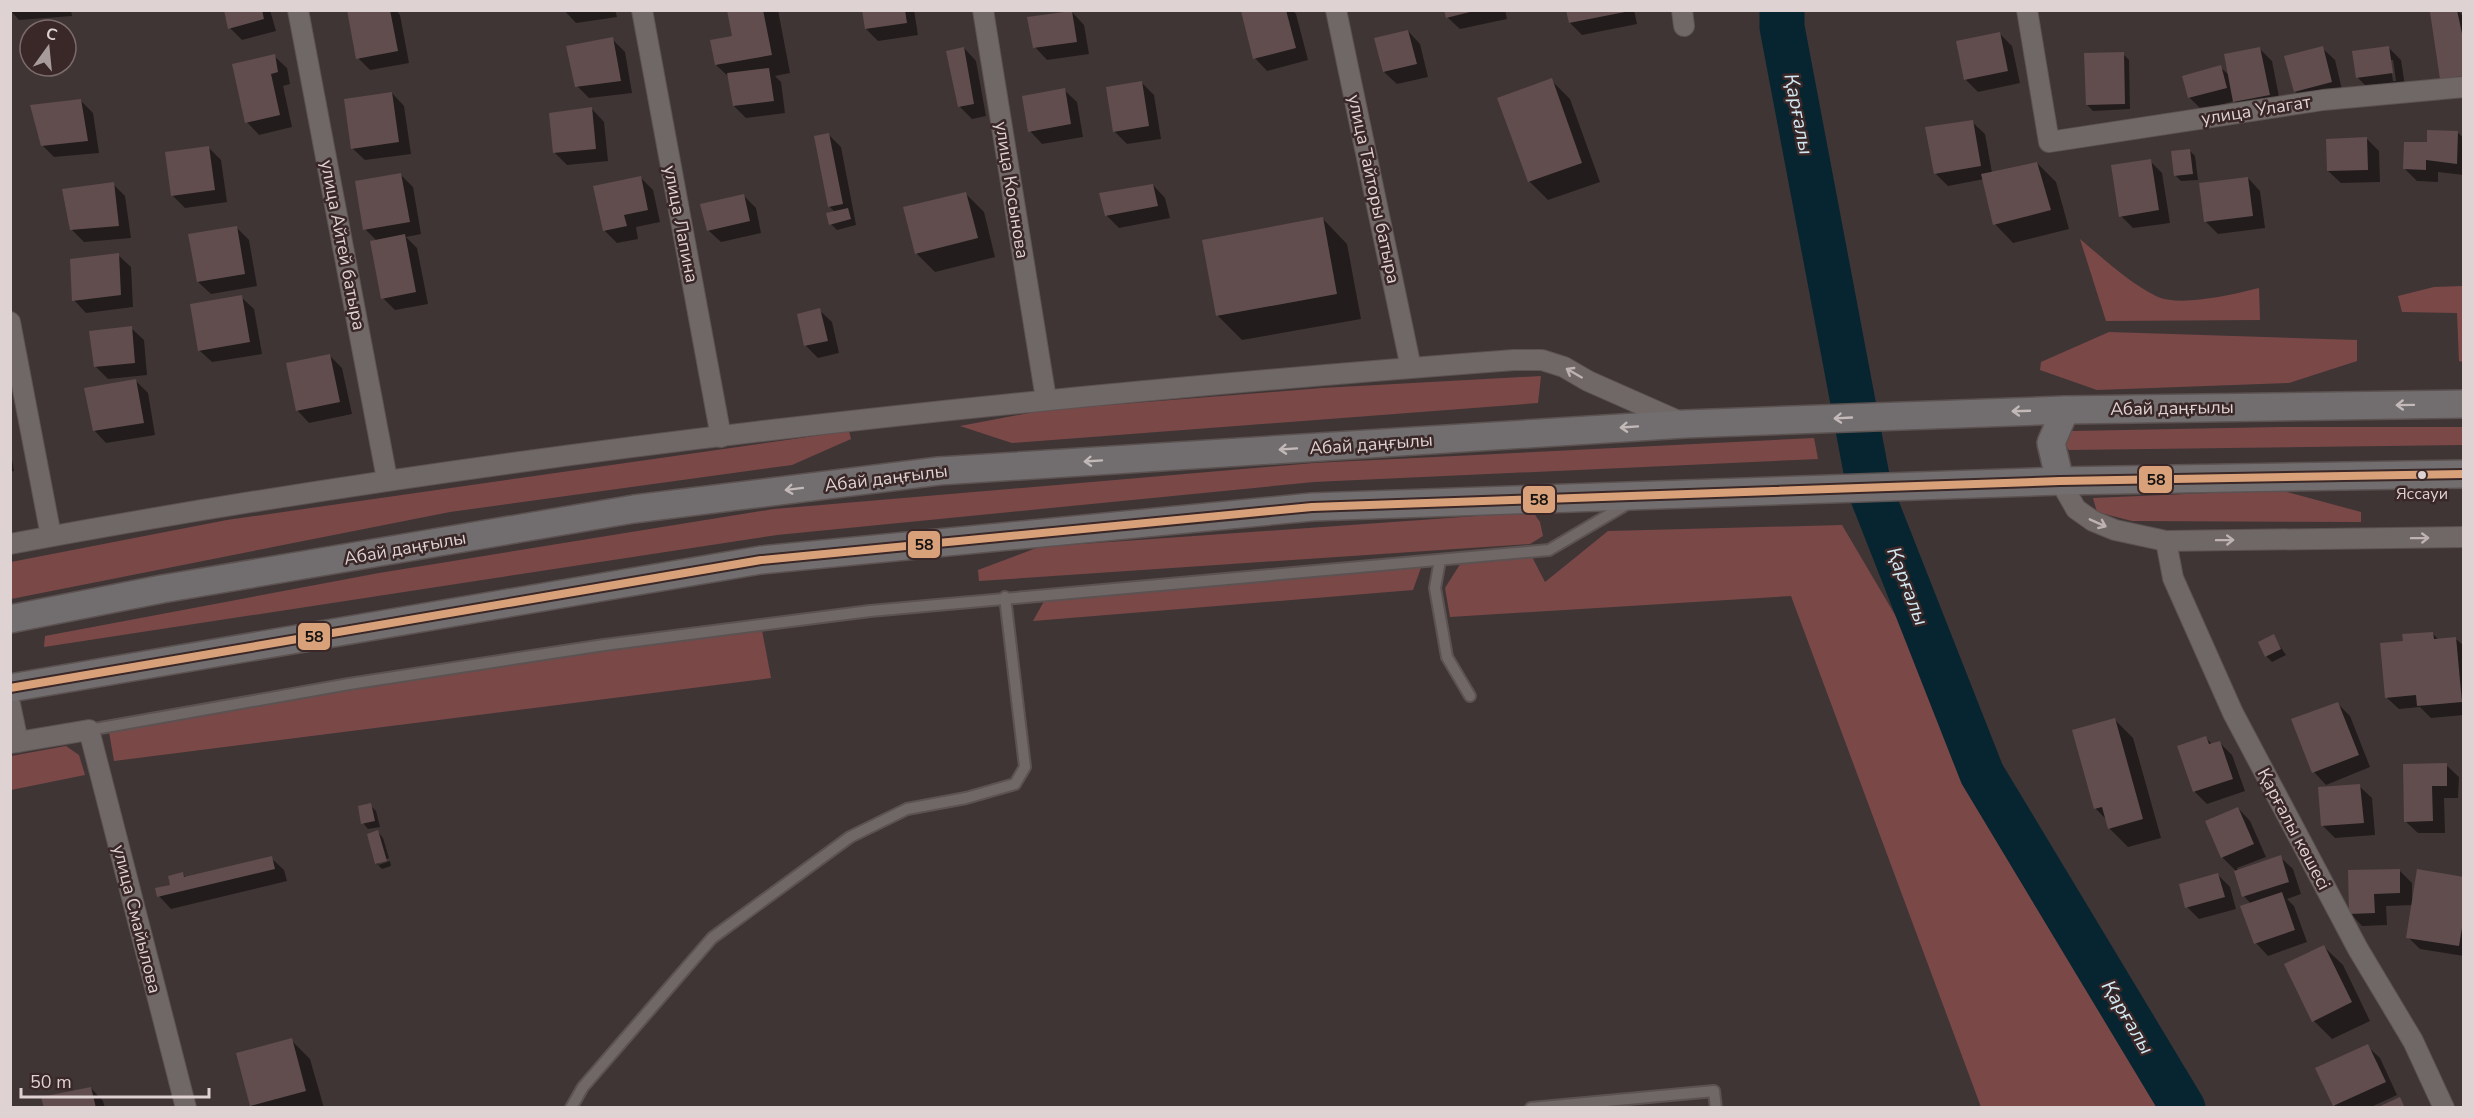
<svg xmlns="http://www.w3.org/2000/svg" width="2474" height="1118" viewBox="0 0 2474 1118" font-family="'Nunito Sans',sans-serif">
<rect width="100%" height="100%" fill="#403535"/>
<g fill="#7b4848">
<path d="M2080 239C2104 259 2129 283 2158 297 2182 307 2235 294 2259 288L2260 320 2106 321Z"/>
<polygon points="2463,286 2464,286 2463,362 2459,361 2457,313 2402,312 2398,296 2434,287"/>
<polygon points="2109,332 2357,340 2357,361 2289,383 2097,390 2040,370 2041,362"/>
<polygon points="1541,376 1538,403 1012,443 960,426 1045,410 1322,388"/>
<polygon points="2279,427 2464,427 2463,445 2069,450 2063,442 2072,431"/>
<polygon points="849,431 851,439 792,465 450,512 11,599 11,562 227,520"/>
<polygon points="1814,438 1818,459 1314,482 777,535 44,647 45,636 379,573 774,509 1314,463"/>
<polygon points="2280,490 2361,512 2361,522 2132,521 2097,512 2093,498"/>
<polygon points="1533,512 1540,522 1543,536 1530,544 979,581 978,570 1039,547"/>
<polygon points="1842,525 2185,1107 1981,1107 1791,596 1450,617 1445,588 1464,558 1530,553 1545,582 1608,531"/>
<polygon points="1423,562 1413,590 1033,621 1048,594"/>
<polygon points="761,625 771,678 114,761 108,726"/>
<polygon points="66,746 79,755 85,775 11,790 11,756"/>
</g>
<g fill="#0007" fill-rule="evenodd">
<polygon points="10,10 71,10 72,16 19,20"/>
<polygon points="225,10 270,10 276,31 242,40 230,28"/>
<polygon points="349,10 396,10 400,15 409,63 370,70 358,58"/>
<polygon points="564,10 615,10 617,17 576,23"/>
<polygon points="729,10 778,10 790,73 775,76 781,82 785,113 746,118 734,106 729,77 716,65 734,37"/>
<polygon points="863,10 914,10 918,35 878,41 866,29"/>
<polygon points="1250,10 1292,10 1296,14 1308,60 1267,71 1255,58 1243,12"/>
<polygon points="1446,10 1505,10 1507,19 1460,29 1447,17"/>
<polygon points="1567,10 1634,10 1637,24 1582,35 1570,23"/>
<polygon points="2457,10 2464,17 2464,97 2460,97 2441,78"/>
<polygon points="1072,12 1084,25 1089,54 1047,60 1035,47"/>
<polygon points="1408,31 1420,44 1428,77 1397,84 1384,72"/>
<polygon points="1999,33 2012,46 2020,83 1978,92 1965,79"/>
<polygon points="612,39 625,52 632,93 589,98 577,86"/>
<polygon points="964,48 976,61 986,116 972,119 959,106"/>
<polygon points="2322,48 2335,60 2343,94 2307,103 2295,91"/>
<path d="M2389 48 2401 60 2405 86 2370 90 2357 77ZM2390 60H2393L2396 81H2393Z"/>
<polygon points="2260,49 2272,61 2281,107 2247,114 2234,101 2202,110 2189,97 2220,67 2230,76"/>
<polygon points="2123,54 2129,60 2130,109 2093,111 2087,105"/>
<polygon points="274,56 287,68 290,84 283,86 292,127 259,135 247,122"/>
<polygon points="1551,80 1570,99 1600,182 1548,200 1529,181"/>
<polygon points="1142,83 1154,95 1161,139 1127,144 1114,131"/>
<polygon points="1064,90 1077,102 1083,137 1042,144 1030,131"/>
<polygon points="392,93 404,106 411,154 365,160 352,148"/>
<polygon points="80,100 93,113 99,153 54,157 42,145"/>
<polygon points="592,109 604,122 608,161 567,165 554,152"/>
<polygon points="1972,122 1985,134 1992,173 2037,163 2056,182 2069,229 2013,243 1995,224 1984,179 1948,186 1935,173"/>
<polygon points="2458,133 2464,138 2464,175 2438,172 2438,182 2417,181 2405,169 2428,143"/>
<polygon points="829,135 841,147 856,225 837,230 831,224 835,212 829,206"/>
<polygon points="2367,139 2379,151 2380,182 2341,183 2328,171"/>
<polygon points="209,148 221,160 227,202 185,208 173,196"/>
<polygon points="2190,151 2195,156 2198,180 2181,181 2175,175"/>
<polygon points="2150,161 2162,173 2170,223 2133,228 2121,216"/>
<polygon points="401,175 413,187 421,234 406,237 417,248 428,304 395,310 383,298 377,241 365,229"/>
<polygon points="641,178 653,190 660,222 636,227 638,239 617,243 605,231"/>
<polygon points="2248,178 2260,191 2265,228 2218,234 2206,222"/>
<polygon points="113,184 125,196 131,238 84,242 72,230"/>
<polygon points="1153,185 1165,198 1170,218 1119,228 1106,215"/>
<polygon points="965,193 984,212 995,257 935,272 916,253"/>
<polygon points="743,195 756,208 761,233 721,242 708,230"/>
<polygon points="1323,219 1347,244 1361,319 1242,340 1217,315"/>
<polygon points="236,227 249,240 257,286 211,294 198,282"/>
<polygon points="118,255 131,267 133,307 86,313 74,300"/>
<polygon points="241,297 254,309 262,354 212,362 199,350"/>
<polygon points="819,310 832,322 839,353 818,358 806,346 798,315"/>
<polygon points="131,328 144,340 147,375 108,379 95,366"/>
<polygon points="330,356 342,368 352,414 309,423 297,410"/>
<polygon points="136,381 148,393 155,435 106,443 94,430"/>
<polygon points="10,448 14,471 10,472"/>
<polygon points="2432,633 2439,640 2456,639 2464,646 2464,715 2431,718 2420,707 2399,709 2386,697 2404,642"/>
<polygon points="2273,636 2286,655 2272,662 2266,656"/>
<polygon points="2337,703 2350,716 2370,767 2326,785 2314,772"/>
<polygon points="2115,720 2133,738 2161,838 2128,847 2109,828 2107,820 2095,808"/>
<polygon points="2206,738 2213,745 2220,743 2232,755 2245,791 2207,804 2194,791"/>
<polygon points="2446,765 2459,777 2458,798 2444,798 2445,833 2418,833 2405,821"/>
<polygon points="2359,786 2372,798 2375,835 2335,838 2323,826"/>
<polygon points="370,805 376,811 380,827 368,829 363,823"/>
<polygon points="2238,808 2250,821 2266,857 2237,868 2238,871 2280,857 2293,869 2301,894 2287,899 2294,906 2307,942 2268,956 2256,943 2251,904 2244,896 2235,870 2222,857"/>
<polygon points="378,832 383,838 389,858 378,862 378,865 390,861 391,866 382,869 376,863"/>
<polygon points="271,858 284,870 287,881 171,909 159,896 183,874 186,878"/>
<polygon points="2399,870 2412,883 2412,899 2464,878 2464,956 2420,949 2408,937 2413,905 2386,906 2387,925 2362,926 2350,913"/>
<polygon points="2218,875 2230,887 2236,909 2199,919 2187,907"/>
<polygon points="2324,947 2343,965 2370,1021 2332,1039 2314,1021"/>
<polygon points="291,1040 310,1059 324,1108 253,1108 251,1106"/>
<polygon points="2367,1046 2380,1058 2397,1095 2369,1108 2336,1108 2317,1069"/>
<polygon points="91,1088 103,1101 105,1108 45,1108"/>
</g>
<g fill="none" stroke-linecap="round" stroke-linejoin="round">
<polyline stroke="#072530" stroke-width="45" points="1782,10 1782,27 1869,487 1982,774 2183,1108"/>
</g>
<g fill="#614d4e">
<polygon points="224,10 262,10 264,19 228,29"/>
<polygon points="347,10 390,10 398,51 356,59"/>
<polygon points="727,10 763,10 772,55 715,65 710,40 732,36"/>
<polygon points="862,10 905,10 907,23 865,29"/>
<polygon points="1286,10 1296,48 1253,59 1241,11"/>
<polygon points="1444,10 1474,10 1474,11 1446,18"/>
<polygon points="1566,10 1625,10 1625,12 1569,23"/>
<polygon points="2441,10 2457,10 2464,43 2464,76 2440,79 2430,12"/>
<polygon points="1072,11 1077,42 1033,48 1027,17"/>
<polygon points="1408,30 1417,64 1383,72 1374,38"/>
<polygon points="2000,32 2008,71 1964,80 1956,41"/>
<polygon points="613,37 621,81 575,87 566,46"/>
<polygon points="2323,46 2332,82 2294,92 2284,56"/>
<polygon points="2389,46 2393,73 2356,78 2352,51"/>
<polygon points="964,47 974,104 958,107 946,51"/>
<polygon points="2260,47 2270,95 2233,102 2224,54"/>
<polygon points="2124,52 2125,104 2086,105 2084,53"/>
<polygon points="275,54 278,72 271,74 280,115 245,123 232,64"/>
<polygon points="2221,65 2227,88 2188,98 2182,76"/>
<polygon points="769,68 774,101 733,106 727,73"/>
<polygon points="1552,78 1582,163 1528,182 1497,98"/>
<polygon points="1142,81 1149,126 1113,132 1106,87"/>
<polygon points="1065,88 1071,124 1028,132 1022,96"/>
<polygon points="392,92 399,142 351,149 344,99"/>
<polygon points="81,99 88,141 41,146 30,105"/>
<polygon points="592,107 596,149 553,153 549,113"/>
<polygon points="1973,120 1981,166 1934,174 1925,127"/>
<polygon points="2427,130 2458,131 2457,164 2426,160 2426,170 2403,169 2404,142 2427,142"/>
<polygon points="829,133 843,204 828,207 814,136"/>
<polygon points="2367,137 2368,170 2327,171 2326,139"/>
<polygon points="209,146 215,190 171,196 165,152"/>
<polygon points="2190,149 2193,174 2174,176 2171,151"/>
<polygon points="2151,159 2159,210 2119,217 2111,165"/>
<polygon points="2037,162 2051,210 1993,225 1981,174"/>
<polygon points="401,173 410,222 363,230 355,181"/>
<polygon points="641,176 648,210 624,215 627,226 603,231 593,186"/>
<polygon points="2248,177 2253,216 2204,222 2199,183"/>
<polygon points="114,182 119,226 70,230 62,189"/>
<polygon points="1153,184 1158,206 1105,216 1099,193"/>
<polygon points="966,192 978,238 915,254 903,207"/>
<polygon points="744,194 750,221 707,231 700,204"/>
<polygon points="848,208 851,219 829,225 826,213"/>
<polygon points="1323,217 1337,294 1216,316 1202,240"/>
<polygon points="237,226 245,274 197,282 188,234"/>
<polygon points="405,234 416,292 381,299 370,241"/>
<polygon points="119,253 121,295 72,301 70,259"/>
<polygon points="242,295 250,342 198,351 190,304"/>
<polygon points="820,308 828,341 804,346 797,314"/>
<polygon points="132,326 135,363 94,367 89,331"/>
<polygon points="330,354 340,402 296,411 286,363"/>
<polygon points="136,379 144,423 93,431 84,388"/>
<polygon points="2433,632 2434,639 2456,637 2462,702 2417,706 2416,695 2385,698 2380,643 2403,641 2402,634"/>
<polygon points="2274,634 2281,649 2265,657 2258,642"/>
<polygon points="2338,702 2359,755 2312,773 2291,719"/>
<polygon points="2115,718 2143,819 2108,829 2102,807 2094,809 2072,730"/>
<polygon points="2206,736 2209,744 2220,741 2233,779 2193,792 2177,746"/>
<polygon points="2447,763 2447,786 2432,786 2433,821 2404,822 2403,764"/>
<polygon points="2360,784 2364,823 2321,826 2318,787"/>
<polygon points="371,803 375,821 361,824 358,806"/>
<polygon points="2238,807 2254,844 2221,858 2205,821"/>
<polygon points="378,830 387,861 375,864 367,834"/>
<polygon points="2281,855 2289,882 2242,897 2234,871"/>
<polygon points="272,856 275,869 157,897 155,888 170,885 168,876 183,872 184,877"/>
<polygon points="2400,869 2400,893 2374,894 2375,913 2349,914 2348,870"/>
<polygon points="2417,869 2464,877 2464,916 2459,946 2406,938"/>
<polygon points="2218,873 2225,897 2185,908 2179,884"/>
<polygon points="2282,892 2295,930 2254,944 2240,906"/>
<polygon points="2324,945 2352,1002 2312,1022 2284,964"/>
<polygon points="292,1038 306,1091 250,1106 236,1053"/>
<polygon points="2368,1044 2386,1082 2333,1106 2315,1068"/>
<polygon points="91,1087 96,1108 44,1108 41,1097"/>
<polygon points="2400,1097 2405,1108 2376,1108"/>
</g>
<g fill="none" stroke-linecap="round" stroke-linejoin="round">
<g stroke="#5b5251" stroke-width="14">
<g id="lane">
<polyline points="1440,560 1435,588 1447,657 1470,696"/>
<polyline points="89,730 349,684 604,645 870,611 1549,550 1629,503"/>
<polyline points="571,1108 583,1087 712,938 850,837 907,809 966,798 1015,784 1025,767 1005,597"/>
<polyline points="1531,1108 1714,1091 1716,1108"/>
</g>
</g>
<g stroke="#5b5251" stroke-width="22">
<g id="street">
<polyline points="298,10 387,479"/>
<polyline points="642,10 721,437"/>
<polyline points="983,10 1046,399"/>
<polyline points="1336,10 1411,368"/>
<polyline points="1682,10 1684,26"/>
<polyline points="2027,10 2049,142 2323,100 2464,87"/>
<polyline points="10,322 51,536"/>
<polyline points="2060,481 2076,509 2093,521 2115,530 2166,541 2464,537"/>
<polyline points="2166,541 2173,578 2233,713 2358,949 2413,1041 2444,1108"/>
<path d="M10 544C507 451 1011 398 1514 360H1542L1564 367 1588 381 1683 423"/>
<polyline points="10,704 18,742 10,743"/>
<polyline points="18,742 89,730 186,1108"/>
</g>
</g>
<g stroke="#5b5251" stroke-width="30">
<g id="secondary">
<polyline points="2060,481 2051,443 2065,410"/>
<polyline points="10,619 162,589 634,509 939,471 1685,424 2065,410 2464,404"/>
<polyline points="10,688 761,560 1312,507 2060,481 2464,474"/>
</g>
</g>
<use href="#lane" stroke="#706767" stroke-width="10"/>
<use href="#street" stroke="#706767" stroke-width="20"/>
<use href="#secondary" stroke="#726e6f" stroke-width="27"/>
<g stroke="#3a2727" stroke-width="12">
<polyline id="bus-1" points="10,688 761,560 1312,507 2060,481 2464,474"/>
</g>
<use href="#bus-1" stroke="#d9a179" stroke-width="8"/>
</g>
<defs><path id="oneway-shaft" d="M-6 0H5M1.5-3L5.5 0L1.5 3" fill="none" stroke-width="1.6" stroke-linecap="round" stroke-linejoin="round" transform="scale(1.5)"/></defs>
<g stroke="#beb2b2">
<use href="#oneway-shaft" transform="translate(1574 373) rotate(-150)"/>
<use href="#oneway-shaft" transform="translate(2098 523) rotate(24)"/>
<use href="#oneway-shaft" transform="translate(2420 538) rotate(-1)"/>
<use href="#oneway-shaft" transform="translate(2225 540) rotate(-1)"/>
</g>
<g stroke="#c4b9b9">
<use href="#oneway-shaft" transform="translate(2405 405) rotate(179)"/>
<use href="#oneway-shaft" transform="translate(2021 411) rotate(178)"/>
<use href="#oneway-shaft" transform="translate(1843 418) rotate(177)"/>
<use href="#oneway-shaft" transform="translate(1629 427) rotate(176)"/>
<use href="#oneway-shaft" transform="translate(1288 449) rotate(176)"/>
<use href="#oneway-shaft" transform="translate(1093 461) rotate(176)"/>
<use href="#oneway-shaft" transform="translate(794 489) rotate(173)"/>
</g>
<circle fill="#dfd2d2" stroke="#3a2727" stroke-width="2" cx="2422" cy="475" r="5"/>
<g text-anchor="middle" stroke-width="5" stroke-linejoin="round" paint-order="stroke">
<g font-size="16" fill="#dfd2d2" stroke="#3a2727">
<text x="2422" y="499">Яссауи</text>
</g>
<g font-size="18" fill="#dfd2d2" stroke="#3a2727">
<text transform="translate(2256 110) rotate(-9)" y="6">улица Улагат</text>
<text transform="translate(1374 189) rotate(78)" y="6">улица Тайторы батыра</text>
<text transform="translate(1012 190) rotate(81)" y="6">улица Косынова</text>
<text transform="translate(681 224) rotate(79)" y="6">улица Лапина</text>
<text transform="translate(343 245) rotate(79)" y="6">улица Айтей батыра</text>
<text transform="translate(2172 408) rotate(-1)" y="6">Абай даңғылы</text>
<text transform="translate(1371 444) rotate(-4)" y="6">Абай даңғылы</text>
<text transform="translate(886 478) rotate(-7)" y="6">Абай даңғылы</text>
<text transform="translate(405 548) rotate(-10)" y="6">Абай даңғылы</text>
<text transform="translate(2294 829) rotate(62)" y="6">Қарғалы көшесі</text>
<text transform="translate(137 919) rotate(76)" y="6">улица Смайылова</text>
</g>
<g font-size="20" font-style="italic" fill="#d2e9f4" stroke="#3a2727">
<text transform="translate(1799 114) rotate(79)" y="7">Қарғалы</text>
<text transform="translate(1908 586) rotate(69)" y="7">Қарғалы</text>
<text transform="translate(2128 1017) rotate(59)" y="7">Қарғалы</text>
</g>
</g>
<g stroke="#3a2727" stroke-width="2">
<rect x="2138" y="465" width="35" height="29" rx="6" fill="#d9a179"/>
<rect x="1522" y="485" width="34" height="29" rx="6" fill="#d9a179"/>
<rect x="907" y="530" width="34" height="29" rx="6" fill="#d9a179"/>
<rect x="297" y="622" width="34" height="29" rx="6" fill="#d9a179"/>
</g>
<g font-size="16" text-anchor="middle" font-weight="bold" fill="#111">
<text x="2156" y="485">58</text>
<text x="1539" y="505">58</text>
<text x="924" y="550">58</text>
<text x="314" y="642">58</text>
</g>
<rect width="2474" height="1118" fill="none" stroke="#dfd2d2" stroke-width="24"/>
<g transform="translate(48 48) rotate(15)"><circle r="28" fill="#3a2727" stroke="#7c6b6b" stroke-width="1.5"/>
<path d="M0-4.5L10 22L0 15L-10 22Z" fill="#a79b9b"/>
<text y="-9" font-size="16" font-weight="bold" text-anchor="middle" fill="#dfd2d2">С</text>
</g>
<path d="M21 1088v9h188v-9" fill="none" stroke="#dfd2d2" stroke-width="3"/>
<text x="30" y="1088" font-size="18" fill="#dfd2d2" stroke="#3a2727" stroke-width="4.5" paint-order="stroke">50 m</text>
</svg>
